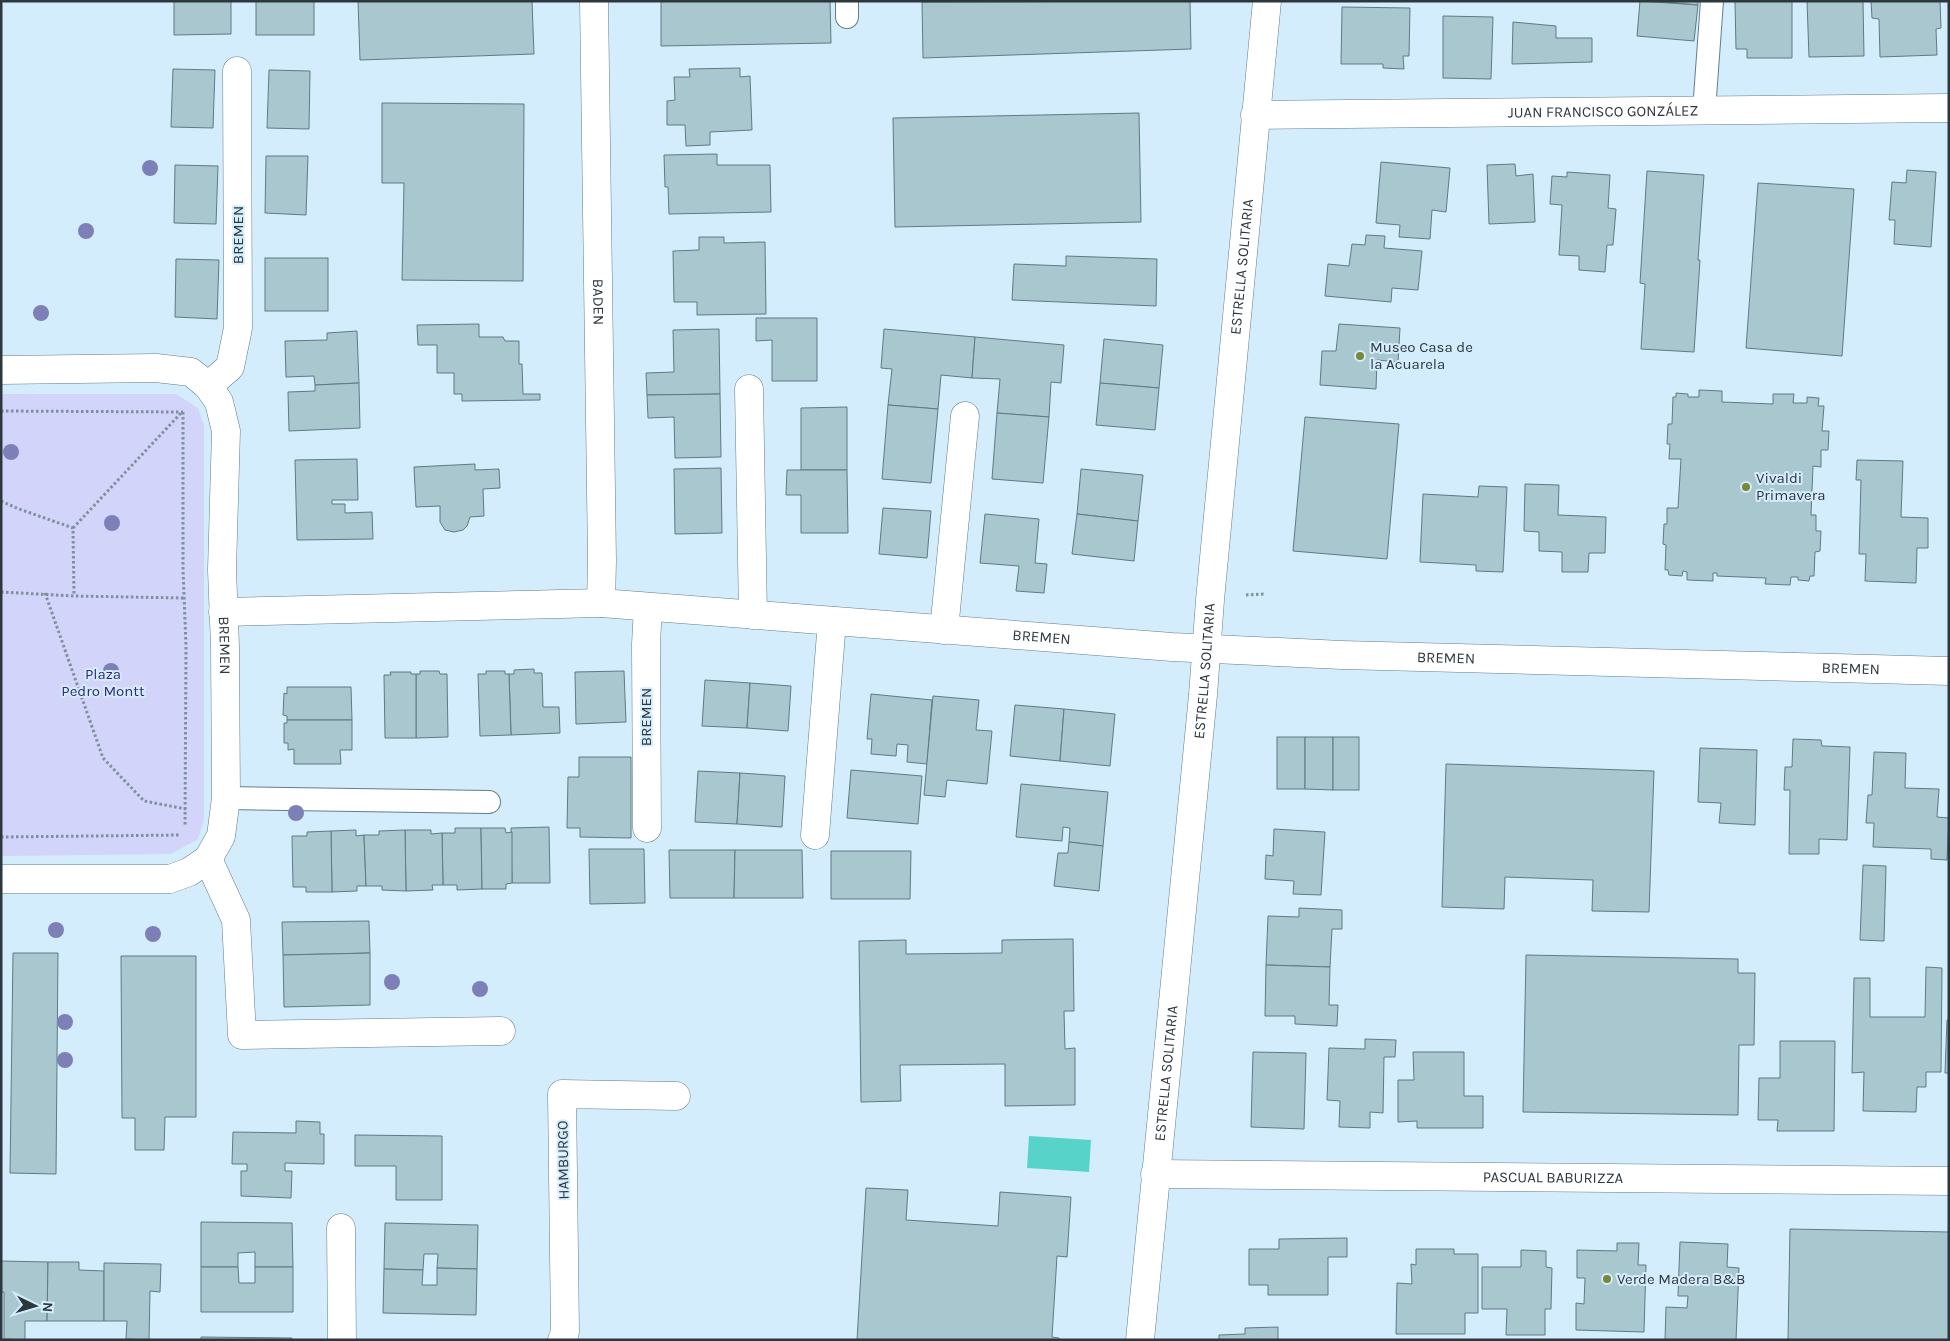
<svg xmlns="http://www.w3.org/2000/svg" width="1950" height="1341" viewBox="0 0 1950 1341" font-family="Karla,sans-serif">
<rect width="100%" height="100%" fill="#d4edfd"/>
<polygon fill="#d2d4fa" points="1,394 176,394 198,408 204,426 204,819 198,839 171,854 1,856"/>
<polygon fill="#58d3ca" points="1029,1136 1091,1140 1089,1172 1027,1168"/>
<g fill="#a8c7ce" stroke="#5e7b81">
<polygon points="174,1 231,1 231,34 174,35"/>
<rect x="256" y="1" width="58" height="34"/>
<polygon points="358,1 532,1 534,54 360,60"/>
<polygon points="661,1 830,1 831,43 661,46"/>
<polygon points="1190,1 1191,49 923,58 922,2"/>
<polygon points="1640,1 1698,5 1694,41 1637,36"/>
<polygon points="1656,1 1698,1 1698,5"/>
<polygon points="1735,1 1792,1 1792,58 1747,58 1747,49 1736,49"/>
<polygon points="1807,1 1863,1 1864,56 1809,57"/>
<polygon points="1871,1 1940,1 1941,28 1936,29 1937,55 1880,57 1879,19 1872,18"/>
<polygon points="1342,7 1410,8 1409,56 1403,56 1404,69 1383,68 1383,64 1341,64"/>
<polygon points="1443,16 1493,17 1491,79 1443,78"/>
<polygon points="1513,22 1556,26 1556,38 1592,38 1592,62 1512,64"/>
<polygon points="740,68 740,77 750,76 752,130 710,132 710,145 686,146 685,125 667,125 667,101 675,100 674,77 690,77 689,69"/>
<polygon points="173,69 215,70 213,128 171,127"/>
<polygon points="269,70 310,71 309,129 267,128"/>
<polygon points="382,103 524,104 523,281 402,280 404,183 382,183"/>
<polygon points="1139,113 1141,222 895,227 893,118"/>
<polygon points="717,154 717,165 770,165 771,212 669,214 668,187 665,187 664,155"/>
<polygon points="266,156 308,156 306,215 265,213"/>
<polygon points="1381,162 1450,168 1446,212 1432,210 1430,239 1399,237 1400,225 1376,223"/>
<polygon points="1515,164 1516,176 1533,174 1535,222 1489,224 1487,165"/>
<polygon points="175,165 218,166 216,224 174,223"/>
<polygon points="1907,170 1936,172 1931,247 1894,244 1895,220 1889,220 1892,182 1906,183"/>
<polygon points="1647,171 1704,175 1698,260 1700,260 1694,352 1641,349 1645,284 1640,283"/>
<polygon points="1567,172 1610,175 1608,208 1616,209 1613,245 1607,245 1605,272 1579,270 1579,256 1559,255 1562,205 1550,204 1552,176 1567,177"/>
<polygon points="1758,183 1854,189 1842,356 1746,348"/>
<polygon points="1366,235 1385,236 1384,248 1422,251 1418,290 1392,288 1391,302 1325,296 1328,264 1349,266 1352,244 1365,245"/>
<polygon points="699,237 724,237 724,243 765,242 766,314 697,315 697,302 674,302 673,251 699,250"/>
<polygon points="1066,256 1157,259 1156,306 1012,300 1014,264 1066,266"/>
<rect x="265" y="258" width="63" height="53"/>
<polygon points="176,259 219,260 217,319 175,317"/>
<polygon points="756,318 817,318 817,381 772,381 772,340 756,341"/>
<polygon points="479,324 479,337 503,337 505,341 519,341 519,364 522,364 523,394 540,394 540,400 462,401 462,394 454,394 454,373 437,373 437,345 418,345 417,325"/>
<polygon points="1339,324 1400,328 1398,362 1377,360 1376,389 1320,385 1322,351 1336,351"/>
<polygon points="719,329 720,394 647,395 646,373 674,372 673,330"/>
<polygon points="884,329 975,337 972,378 941,375 938,409 888,405 892,369 881,368"/>
<polygon points="357,331 359,383 315,385 314,376 286,377 285,341 327,340 327,333"/>
<polygon points="975,337 1064,345 1061,383 1051,382 1049,417 997,413 1000,379 972,378"/>
<polygon points="1104,339 1163,345 1159,388 1100,383"/>
<polygon points="359,383 360,428 289,431 288,392 315,391 315,385"/>
<polygon points="1100,383 1159,388 1155,430 1096,425"/>
<polygon points="1699,390 1722,391 1722,402 1773,404 1773,394 1794,394 1793,403 1807,403 1807,397 1819,398 1818,406 1824,406 1822,431 1829,431 1828,450 1821,450 1821,467 1813,466 1811,515 1816,515 1816,531 1821,531 1820,551 1815,552 1814,576 1810,576 1809,581 1798,580 1798,577 1791,577 1790,585 1765,584 1766,578 1717,576 1717,573 1713,573 1713,581 1687,580 1687,572 1683,571 1682,576 1669,575 1668,570 1665,570 1666,545 1663,544 1664,524 1667,524 1667,508 1678,508 1681,459 1669,459 1670,444 1667,444 1668,424 1672,424 1673,397 1676,397 1676,393 1688,394 1688,397 1699,397"/>
<polygon points="720,394 721,457 675,458 674,417 648,418 647,395"/>
<polygon points="888,405 938,409 931,483 882,479"/>
<polygon points="847,407 847,470 801,470 801,408"/>
<polygon points="997,413 1049,417 1043,483 992,479"/>
<polygon points="1305,417 1399,424 1387,559 1293,551"/>
<polygon points="357,459 358,500 332,500 332,504 345,504 345,513 372,512 373,539 297,540 295,460"/>
<polygon points="1857,460 1903,461 1901,517 1928,518 1928,548 1917,548 1916,583 1865,581 1866,554 1859,554 1861,480 1856,480"/>
<polygon points="475,464 475,470 499,469 500,488 483,489 484,516 470,517 467,526 463,530 454,532 445,530 440,522 440,506 416,507 414,467"/>
<polygon points="721,468 722,533 675,534 674,469"/>
<polygon points="1081,469 1143,475 1138,521 1077,514"/>
<polygon points="787,470 847,470 848,533 801,533 801,495 786,495"/>
<polygon points="1525,484 1559,485 1558,515 1606,517 1605,553 1589,553 1588,572 1562,572 1562,552 1539,551 1539,532 1524,531"/>
<polygon points="1479,486 1507,487 1503,572 1476,571 1476,565 1420,562 1423,494 1478,497"/>
<polygon points="883,508 931,511 927,558 879,554"/>
<polygon points="985,514 1039,519 1035,563 1047,564 1044,593 1016,591 1019,566 980,563"/>
<polygon points="1077,514 1138,521 1134,561 1072,554"/>
<polygon points="534,669 534,673 542,673 543,707 559,707 560,733 511,735 509,674 514,674 514,670"/>
<polygon points="420,671 439,671 440,674 447,674 448,737 416,738 416,674 420,674"/>
<polygon points="486,671 505,671 505,674 509,674 511,735 480,736 478,674 486,674"/>
<polygon points="624,671 626,722 576,724 575,672"/>
<polygon points="390,672 411,672 411,674 416,674 416,738 385,738 384,675 391,675"/>
<polygon points="705,680 750,683 747,728 702,726"/>
<polygon points="750,683 791,686 788,731 747,728"/>
<polygon points="287,687 351,687 352,720 287,720 287,716 283,715 284,693 287,694"/>
<polygon points="871,694 932,700 927,764 907,762 908,745 897,744 896,756 871,754 872,739 867,739"/>
<polygon points="933,696 979,700 976,730 992,731 987,784 947,780 945,797 924,795"/>
<polygon points="1015,705 1064,709 1060,761 1010,756"/>
<polygon points="1064,709 1115,714 1110,766 1060,761"/>
<polygon points="287,720 352,720 352,750 340,750 341,764 294,764 294,749 288,750 288,743 284,743 284,723 287,723"/>
<rect x="1277" y="737" width="28" height="52"/>
<polygon points="1305,737 1333,737 1333,790 1305,789"/>
<rect x="1333" y="737" width="26" height="53"/>
<polygon points="1793,739 1821,740 1822,746 1850,747 1847,840 1819,839 1819,854 1789,854 1790,790 1784,790 1785,767 1792,767"/>
<polygon points="1700,748 1757,750 1755,825 1719,823 1721,803 1698,802"/>
<polygon points="1874,752 1906,753 1905,788 1939,789 1937,817 1949,818 1947,860 1931,859 1931,849 1873,847 1874,823 1866,823 1868,795 1872,795"/>
<polygon points="579,757 631,757 631,838 580,837 580,828 567,828 568,777 579,777"/>
<polygon points="1446,764 1654,771 1649,912 1592,911 1593,880 1505,877 1504,909 1442,907"/>
<polygon points="851,770 922,776 918,824 847,818"/>
<polygon points="698,771 740,773 737,824 695,822"/>
<polygon points="740,773 785,776 782,827 737,824"/>
<polygon points="1021,784 1108,792 1103,846 1069,842 1070,828 1063,827 1062,841 1016,837"/>
<polygon points="549,827 550,883 512,883 511,828"/>
<polygon points="455,828 481,828 482,889 457,890 457,885 443,885 442,833 455,833"/>
<polygon points="481,828 505,828 506,833 512,832 512,883 506,884 506,889 482,889"/>
<polygon points="1274,829 1325,832 1321,895 1293,894 1294,881 1265,879 1266,855 1273,856"/>
<polygon points="356,830 356,836 364,835 366,886 357,886 357,891 332,892 331,831"/>
<polygon points="405,830 431,830 431,834 442,833 443,885 432,885 433,890 406,891"/>
<polygon points="405,830 406,891 382,890 382,886 366,886 364,835 379,835 379,831"/>
<polygon points="331,831 332,892 306,892 306,887 293,887 292,836 307,836 307,832"/>
<polygon points="1069,842 1103,846 1099,891 1054,886 1058,853 1068,853"/>
<polygon points="589,849 644,849 645,903 590,904"/>
<polygon points="669,850 735,850 734,898 670,898"/>
<polygon points="735,850 802,850 803,898 734,898"/>
<polygon points="831,851 911,851 910,899 831,899"/>
<polygon points="1863,865 1886,866 1884,941 1860,940"/>
<polygon points="1299,908 1342,910 1342,929 1332,929 1330,967 1266,965 1268,916 1299,917"/>
<polygon points="369,921 370,953 283,955 282,922"/>
<polygon points="1073,939 1074,1011 1064,1011 1065,1049 1075,1048 1075,1105 1005,1106 1005,1064 900,1065 901,1101 861,1102 859,941 906,940 906,954 1002,953 1002,940"/>
<polygon points="13,953 58,953 56,1174 10,1173"/>
<polygon points="370,953 370,1005 284,1007 283,955"/>
<polygon points="1526,955 1738,959 1738,973 1755,973 1754,1045 1739,1045 1738,1115 1523,1112"/>
<polygon points="121,956 196,956 196,1117 165,1117 164,1150 135,1150 135,1118 122,1118"/>
<polygon points="1266,965 1330,967 1329,1005 1338,1005 1337,1026 1295,1024 1295,1016 1265,1016"/>
<polygon points="1926,967 1942,968 1941,1072 1926,1072 1926,1087 1917,1087 1916,1112 1863,1111 1864,1072 1852,1073 1854,978 1870,978 1870,1017 1925,1017"/>
<polygon points="1947,1020 1949,1020 1949,1073 1945,1073"/>
<polygon points="1365,1039 1396,1040 1395,1057 1384,1057 1383,1113 1370,1112 1370,1128 1339,1127 1340,1101 1327,1100 1329,1048 1365,1049"/>
<polygon points="1780,1041 1835,1041 1834,1131 1777,1131 1778,1120 1758,1120 1759,1078 1780,1078"/>
<polygon points="1253,1052 1306,1053 1304,1129 1251,1127"/>
<polygon points="1413,1052 1464,1052 1464,1096 1483,1096 1483,1128 1417,1128 1417,1121 1398,1122 1398,1080 1414,1080"/>
<polygon points="296,1121 320,1122 320,1134 324,1134 324,1164 285,1163 285,1171 292,1171 291,1198 241,1196 241,1171 247,1171 247,1164 232,1164 233,1132 296,1133"/>
<polygon points="355,1135 442,1136 442,1200 396,1200 396,1166 355,1166"/>
<polygon points="866,1188 908,1190 906,1220 998,1226 1000,1192 1071,1197 1067,1257 1057,1256 1052,1337 1059,1338 1059,1340 857,1340"/>
<polygon points="201,1222 292,1223 293,1267 255,1267 255,1252 238,1253 238,1267 201,1267"/>
<polygon points="385,1223 478,1225 477,1269 437,1268 438,1254 424,1254 423,1270 384,1269"/>
<polygon points="1790,1229 1949,1232 1949,1340 1788,1340"/>
<polygon points="1347,1238 1347,1257 1328,1257 1328,1295 1268,1295 1268,1285 1249,1285 1249,1249 1279,1249 1279,1239"/>
<polygon points="1680,1242 1728,1244 1727,1267 1739,1268 1736,1340 1665,1340 1666,1307 1687,1308 1688,1296 1678,1296"/>
<polygon points="1617,1243 1639,1243 1638,1265 1646,1265 1644,1332 1576,1330 1576,1303 1584,1304 1585,1278 1577,1278 1577,1250 1617,1251"/>
<polygon points="1416,1249 1454,1249 1454,1254 1478,1254 1478,1313 1465,1313 1465,1334 1396,1334 1397,1283 1412,1284 1411,1264 1416,1265"/>
<polygon points="1521,1250 1546,1251 1546,1267 1552,1268 1551,1309 1545,1309 1545,1335 1506,1335 1507,1309 1482,1309 1482,1267 1521,1267"/>
<polygon points="1,1261 48,1262 47,1321 25,1321 25,1340 4,1339 4,1292 1,1292"/>
<polygon points="48,1262 79,1262 79,1270 104,1271 104,1321 47,1321"/>
<polygon points="104,1263 161,1264 160,1292 150,1291 149,1340 126,1339 127,1321 104,1321"/>
<polygon points="201,1267 238,1267 239,1283 255,1283 255,1267 293,1267 293,1312 201,1312"/>
<polygon points="437,1268 477,1269 476,1315 383,1313 384,1269 423,1270 422,1285 437,1285"/>
<polygon points="1278,1327 1278,1340 1219,1340 1219,1335 1245,1334 1245,1328"/>
<polygon points="201,1337 292,1338 292,1340 201,1340"/>
</g>
<g fill="none" stroke-linecap="round" stroke-linejoin="round">
<g stroke="#657c8a" stroke-width="24">
<g id="service">
<polyline points="847,17 847,1"/>
<polyline points="1704,111 1712,1"/>
<polyline points="226,798 489,802"/>
</g>
</g>
<g stroke="#657c8a" stroke-width="29">
<g id="minor">
<path id="s1" d="M594 1 602 561 601 603"/>
<path id="s2" d="M1255 115 1949 108"/>
<path id="s3" d="M1 370 156 368 191 372 208 386 219 402 226 431 222 570 225 646 226 798 221 836 208 859 189 872 170 879H1"/>
<polyline points="208,386 230,367 238,328 237,71"/>
<polyline points="749,389 753,615"/>
<path id="s4" d="M223 612 601 603 1172 647 1342 655 1949 671"/>
<polyline points="944,630 965,416"/>
<polyline points="647,828 646,644 648,607"/>
<polyline points="815,835 832,621"/>
<polyline points="208,859 236,920 242,1035 501,1031"/>
<path id="s5" d="M1155 1174 1949 1181"/>
<polyline points="341,1228 342,1340"/>
<polyline points="562,1340 565,1332 562,1094 676,1096"/>
<path id="s6" d="M1140 1340 1203 695 1210 600 1267 1"/>
</g>
</g>
<g stroke="#7e909b" stroke-width="3" stroke-dasharray="2.5 2.5" stroke-linecap="butt">
<polyline points="1,411 183,412"/>
<polyline points="183,412 183,569 186,646 185,825"/>
<polyline points="1,501 19,509 73,528 74,596"/>
<polyline points="73,528 182,412"/>
<polyline points="1,592 74,596 184,598"/>
<polyline points="45,593 103,758 144,801 186,809"/>
<polyline points="1246,595 1264,594"/>
<polyline points="1,837 181,835"/>
</g>
<use href="#service" stroke="#fff" stroke-width="22"/>
<use href="#minor" stroke="#fff" stroke-width="28"/>
</g>
<g fill="#7c80b7">
<circle cx="150" cy="168" r="8"/>
<circle cx="86" cy="231" r="8"/>
<circle cx="41" cy="313" r="8"/>
<circle cx="11" cy="452" r="8"/>
<circle cx="112" cy="523" r="8"/>
<circle cx="111" cy="671" r="8"/>
<circle cx="296" cy="813" r="8"/>
<circle cx="56" cy="930" r="8"/>
<circle cx="153" cy="934" r="8"/>
<circle cx="392" cy="982" r="8"/>
<circle cx="480" cy="989" r="8"/>
<circle cx="65" cy="1022" r="8"/>
<circle cx="65" cy="1060" r="8"/>
</g>
<g fill="#798736" stroke="#d4edfd" stroke-width="2">
<circle cx="1360" cy="356" r="5"/>
<circle cx="1746" cy="487" r="5"/>
<circle cx="1607" cy="1279" r="5"/>
</g>
<g text-anchor="middle" stroke-width="4" stroke-linejoin="round" paint-order="stroke">
<g font-size="15" fill="#2d373e" stroke="#d4edfd">
<text dy="5" stroke="none"><textPath href="#s2" startOffset="348">JUAN FRANCISCO GONZÁLEZ</textPath></text>
<text transform="translate(238 235) rotate(-90)" y="5">BREMEN</text>
<text dy="5" stroke="none"><textPath href="#s6" startOffset="1078">ESTRELLA SOLITARIA</textPath></text>
<text dy="5" stroke="none"><textPath href="#s1" startOffset="301">BADEN</textPath></text>
<text dy="5" stroke="none"><textPath href="#s4" startOffset="820">BREMEN</textPath></text>
<text dy="5" stroke="none"><textPath href="#s3" startOffset="476">BREMEN</textPath></text>
<text dy="5" stroke="none"><textPath href="#s4" startOffset="1225">BREMEN</textPath></text>
<text dy="5" stroke="none"><textPath href="#s4" startOffset="1630">BREMEN</textPath></text>
<text dy="5" stroke="none"><textPath href="#s6" startOffset="672">ESTRELLA SOLITARIA</textPath></text>
<text transform="translate(646 717) rotate(-90)" y="5">BREMEN</text>
<text dy="5" stroke="none"><textPath href="#s6" startOffset="268">ESTRELLA SOLITARIA</textPath></text>
<text transform="translate(563 1160) rotate(-91)" y="5">HAMBURGO</text>
<text dy="5" stroke="none"><textPath href="#s5" startOffset="398">PASCUAL BABURIZZA</textPath></text>
</g>
<g font-size="15" fill="#2d373e" stroke="#d4edfd" text-anchor="start">
<text x="1370" y="352">Museo Casa de<tspan x="1370" dy="17">la Acuarela</tspan></text>
<text x="1756" y="483">Vivaldi<tspan x="1756" dy="17">Primavera</tspan></text>
<text x="1617" y="1284">Verde Madera B&amp;B</text>
</g>
<g font-size="15" fill="#34277e" stroke="#d4edfd">
<text x="103" y="679">Plaza<tspan x="103" dy="17">Pedro Montt</tspan></text>
</g>
</g>
<rect width="1950" height="1341" fill="none" stroke="#2d373e" stroke-width="5"/>
<g transform="translate(35 1306) rotate(95)" stroke="#d4edfd" stroke-width="4" paint-order="stroke">
<path d="M0-4L9 19L0 12L-9 19Z" fill="#2d373e"/>
<text y="-8" font-size="14" font-weight="bold" text-anchor="middle" fill="#2d373e">N</text>
</g>
</svg>
